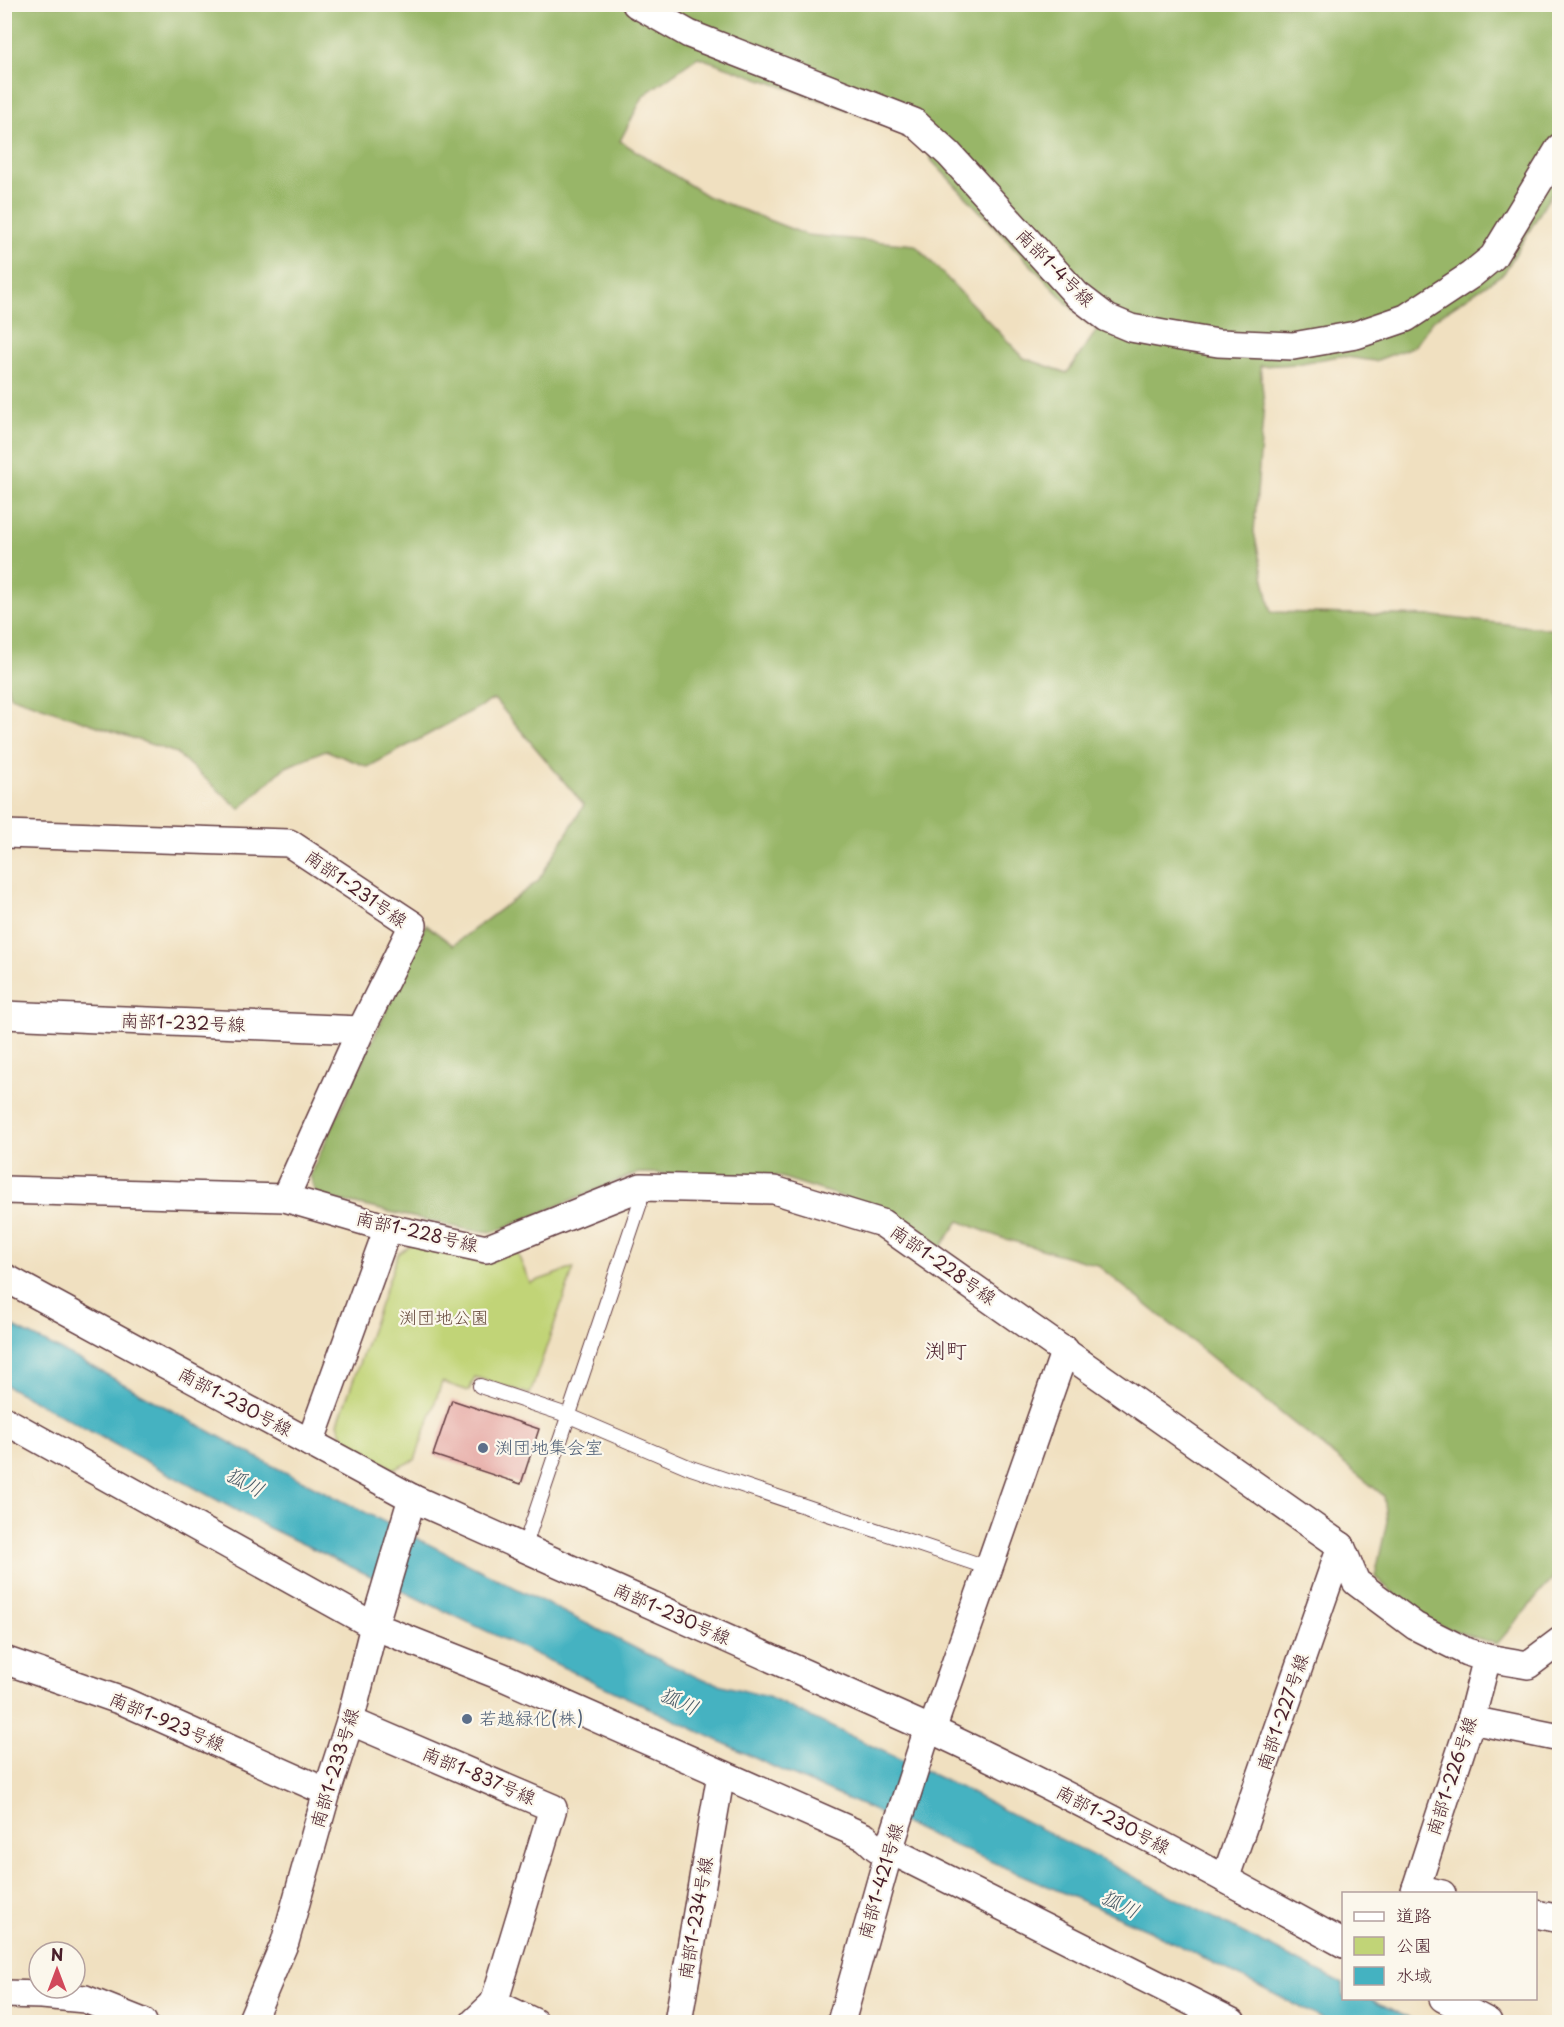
<svg xmlns="http://www.w3.org/2000/svg" width="1564" height="2027" viewBox="0 0 1564 2027" font-family="'Playpen Sans','Klee One',sans-serif">
<rect width="100%" height="100%" fill="#fbf7ec"/>
<filter id="ink" filterUnits="userSpaceOnUse"><feTurbulence type="fractalNoise" baseFrequency=".0167" numOctaves="2"/><feDisplacementMap in="SourceGraphic" scale="12" xChannelSelector="R" yChannelSelector="G"/><feConvolveMatrix kernelMatrix="1 2 1 2 8 2 1 2 1" color-interpolation-filters="sRGB"/></filter>
<filter id="wash" filterUnits="userSpaceOnUse"><feTurbulence type="fractalNoise" baseFrequency=".008" numOctaves="4" result="noise"/><feDisplacementMap in="SourceGraphic" scale="24" xChannelSelector="R" yChannelSelector="G"/><feGaussianBlur stdDeviation="1.35" result="paint"/><feColorMatrix in="noise" values="0 0 0 0 0 0 0 0 0 0 0 0 0 0 0 0 0 1.4 0 .05"/><feComposite in="paint" operator="in"/></filter>
<g filter="url(#wash)">
<rect width="100%" height="100%" fill="#f0e0c0"/>
<polygon fill="#c1d477" stroke="#867a51" stroke-width="1.5" points="413,1243 485,1264 516,1250 530,1283 574,1268 530,1394 475,1377 469,1391 442,1382 415,1460 394,1469 345,1443 338,1423 398,1254"/>
<path fill="#98b668" stroke="#716a4a" stroke-width="1.5" fill-rule="evenodd" d="M5 5H1559V181L1504 273 1433 320 1415 346 1375 361 1339 356 1297 364 1260 366 1264 403 1254 532 1271 612 1434 616 1559 630V1571L1497 1644 1457 1632 1421 1618 1375 1577 1387 1521 1384 1496 1097 1265 1002 1238 959 1221 940 1248 890 1212 777 1176 637 1173 494 1232 469 1230 316 1195 310 1175 426 925 453 945 538 881 584 805 494 699 368 767 325 750 284 768 240 809 176 753 10 696 5 676ZM698 57 863 115 900 132 927 151 932 161 1083 320 1097 330 1067 373 1024 358 915 245 807 235 707 196 620 141 644 95Z"/>
<polygon fill="#44b2c1" stroke="#476876" stroke-width="1.5" points="4,1322 80,1360 271,1465 643,1652 703,1680 768,1697 961,1788 1343,1984 1344,1998 1371,1999 1416,2022 1329,2022 1151,1931 776,1768 267,1527 5,1385"/>
<g id="blocks">
<polygon fill="#e29996" points="452,1400 539,1429 521,1484 433,1455"/>
</g>
</g>
<g filter="url(#ink)">
<use href="#blocks" fill-opacity="0" stroke="#633c41" stroke-width="1.5"/>
<g fill="none" stroke-linecap="round" stroke-linejoin="round">
<g stroke="#633c41" stroke-width="16">
<g id="service">
<polyline points="480,1386 567,1415 691,1468 989,1568"/>
<polyline points="524,1548 640,1203 641,1187"/>
</g>
</g>
<g stroke="#633c41" stroke-width="30">
<g id="minor">
<polyline points="636,4 689,34 914,122 949,154 1077,295 1107,318 1131,328 1169,335 1218,343 1293,346 1356,335 1406,318 1471,275 1493,257 1560,147"/>
<polyline points="4,834 289,843 413,925 361,1030 285,1198"/>
<polyline points="4,1015 361,1030"/>
<polyline points="4,1190 285,1198 388,1228 486,1249 641,1187 774,1190 882,1223 1341,1546 1356,1582 1415,1626 1467,1652 1487,1658 1528,1665 1560,1641"/>
<path d="M4 1277 412 1498 932 1730C1072 1795 1208 1869 1344 1944"/>
<polyline points="4,1420 374,1626 503,1677 865,1837 877,1848 890,1850 1232,2022"/>
<polyline points="310,1443 388,1228"/>
<polyline points="4,1660 125,1702 327,1792"/>
<polyline points="1471,1720 1560,1738"/>
<polyline points="350,1721 553,1808 494,2003"/>
<polyline points="1225,1879 1341,1546"/>
<polyline points="1416,1888 1442,1894"/>
<polyline points="1414,1894 1471,1720 1487,1658"/>
<polyline points="1536,1914 1560,1919"/>
<polyline points="4,1994 42,1995 85,1999 143,2022"/>
<polyline points="1443,1998 1488,2022"/>
<polyline points="251,2022 285,1942 327,1792 350,1721 374,1626 412,1498"/>
<polyline points="474,2022 494,2003 534,2022"/>
<polyline points="678,2022 721,1774"/>
<polyline points="841,2022 892,1841 924,1741 932,1730 1065,1350"/>
</g>
</g>
<use href="#service" stroke="#fff" stroke-width="14"/>
<use href="#minor" stroke="#fff" stroke-width="27"/>
</g>
</g>
<g fill="#5c6f8a" stroke="#fbf7ec" stroke-width="2">
<circle cx="483" cy="1448" r="6"/>
<circle cx="467" cy="1719" r="6"/>
</g>
<g text-anchor="middle" stroke-width="4.5" stroke-linejoin="round" paint-order="stroke">
<g font-size="18" fill="#4a1f2b" stroke="#fbf7ec">
<text transform="translate(1055 268) rotate(45)" y="6">南部1-4号線</text>
<text transform="translate(356 889) rotate(35)" y="6">南部1-231号線</text>
<text transform="translate(183 1023) rotate(2)" y="6">南部1-232号線</text>
<text transform="translate(417 1232) rotate(13)" y="6">南部1-228号線</text>
<text transform="translate(943 1265) rotate(35)" y="6">南部1-228号線</text>
<text transform="translate(235 1402) rotate(28)" y="6">南部1-230号線</text>
<text transform="translate(672 1614) rotate(24)" y="6">南部1-230号線</text>
<text transform="translate(1283 1712) rotate(-71)" y="6">南部1-227号線</text>
<text transform="translate(167 1722) rotate(23)" y="6">南部1-923号線</text>
<text transform="translate(335 1768) rotate(-73)" y="6">南部1-233号線</text>
<text transform="translate(479 1776) rotate(23)" y="6">南部1-837号線</text>
<text transform="translate(1452 1776) rotate(-72)" y="6">南部1-226号線</text>
<text transform="translate(1113 1820) rotate(28)" y="6">南部1-230号線</text>
<text transform="translate(881 1881) rotate(-74)" y="6">南部1-421号線</text>
<text transform="translate(696 1918) rotate(-80)" y="6">南部1-234号線</text>
</g>
<g font-size="18" fill="#684c3e" stroke="#fbf7ec">
<text x="444" y="1324">渕団地公園</text>
</g>
<g font-size="18" fill="#4e5e75" stroke="#fbf7ec" text-anchor="start">
<text x="495" y="1454">渕団地集会室</text>
<text x="479" y="1725">若越緑化(株)</text>
</g>
<g font-size="20" font-style="italic" fill="#485a67" stroke="#fbf7ec">
<text transform="translate(245 1482) rotate(28)" y="7">狐川</text>
<text transform="translate(679 1701) rotate(24)" y="7">狐川</text>
<text transform="translate(1120 1904) rotate(26)" y="7">狐川</text>
</g>
<g font-size="21" fill="#4a1f2b" stroke="#fbf7ec">
<text x="946" y="1358">渕町</text>
</g>
</g>
<rect width="1564" height="2027" fill="none" stroke="#fbf7ec" stroke-width="24"/>
<rect x="1342" y="1892" width="195" height="108" fill="#fbf7ec" stroke="#b4a19f" stroke-width="1.5"/>
<rect x="1354" y="1912" width="30" height="9" fill="#ffffff" stroke="#b4a19f" stroke-width="1.5"/>
<text x="1396" y="1922" font-size="18" fill="#4a1f2b">道路</text>
<rect x="1354" y="1937" width="30" height="18" fill="#c1d477" stroke="#b4a19f" stroke-width="1.5"/>
<text x="1396" y="1952" font-size="18" fill="#4a1f2b">公園</text>
<rect x="1354" y="1967" width="30" height="18" fill="#44b2c1" stroke="#b4a19f" stroke-width="1.5"/>
<text x="1396" y="1982" font-size="18" fill="#4a1f2b">水域</text>
<g transform="translate(57 1970)"><circle r="28" fill="#fbf7ec" stroke="#b4a19f" stroke-width="1.5"/>
<path d="M0-4.5L10 22L0 15L-10 22Z" fill="#d1495b"/>
<text y="-9" font-size="16" font-weight="bold" text-anchor="middle" fill="#4a1f2b">N</text>
</g>
</svg>
